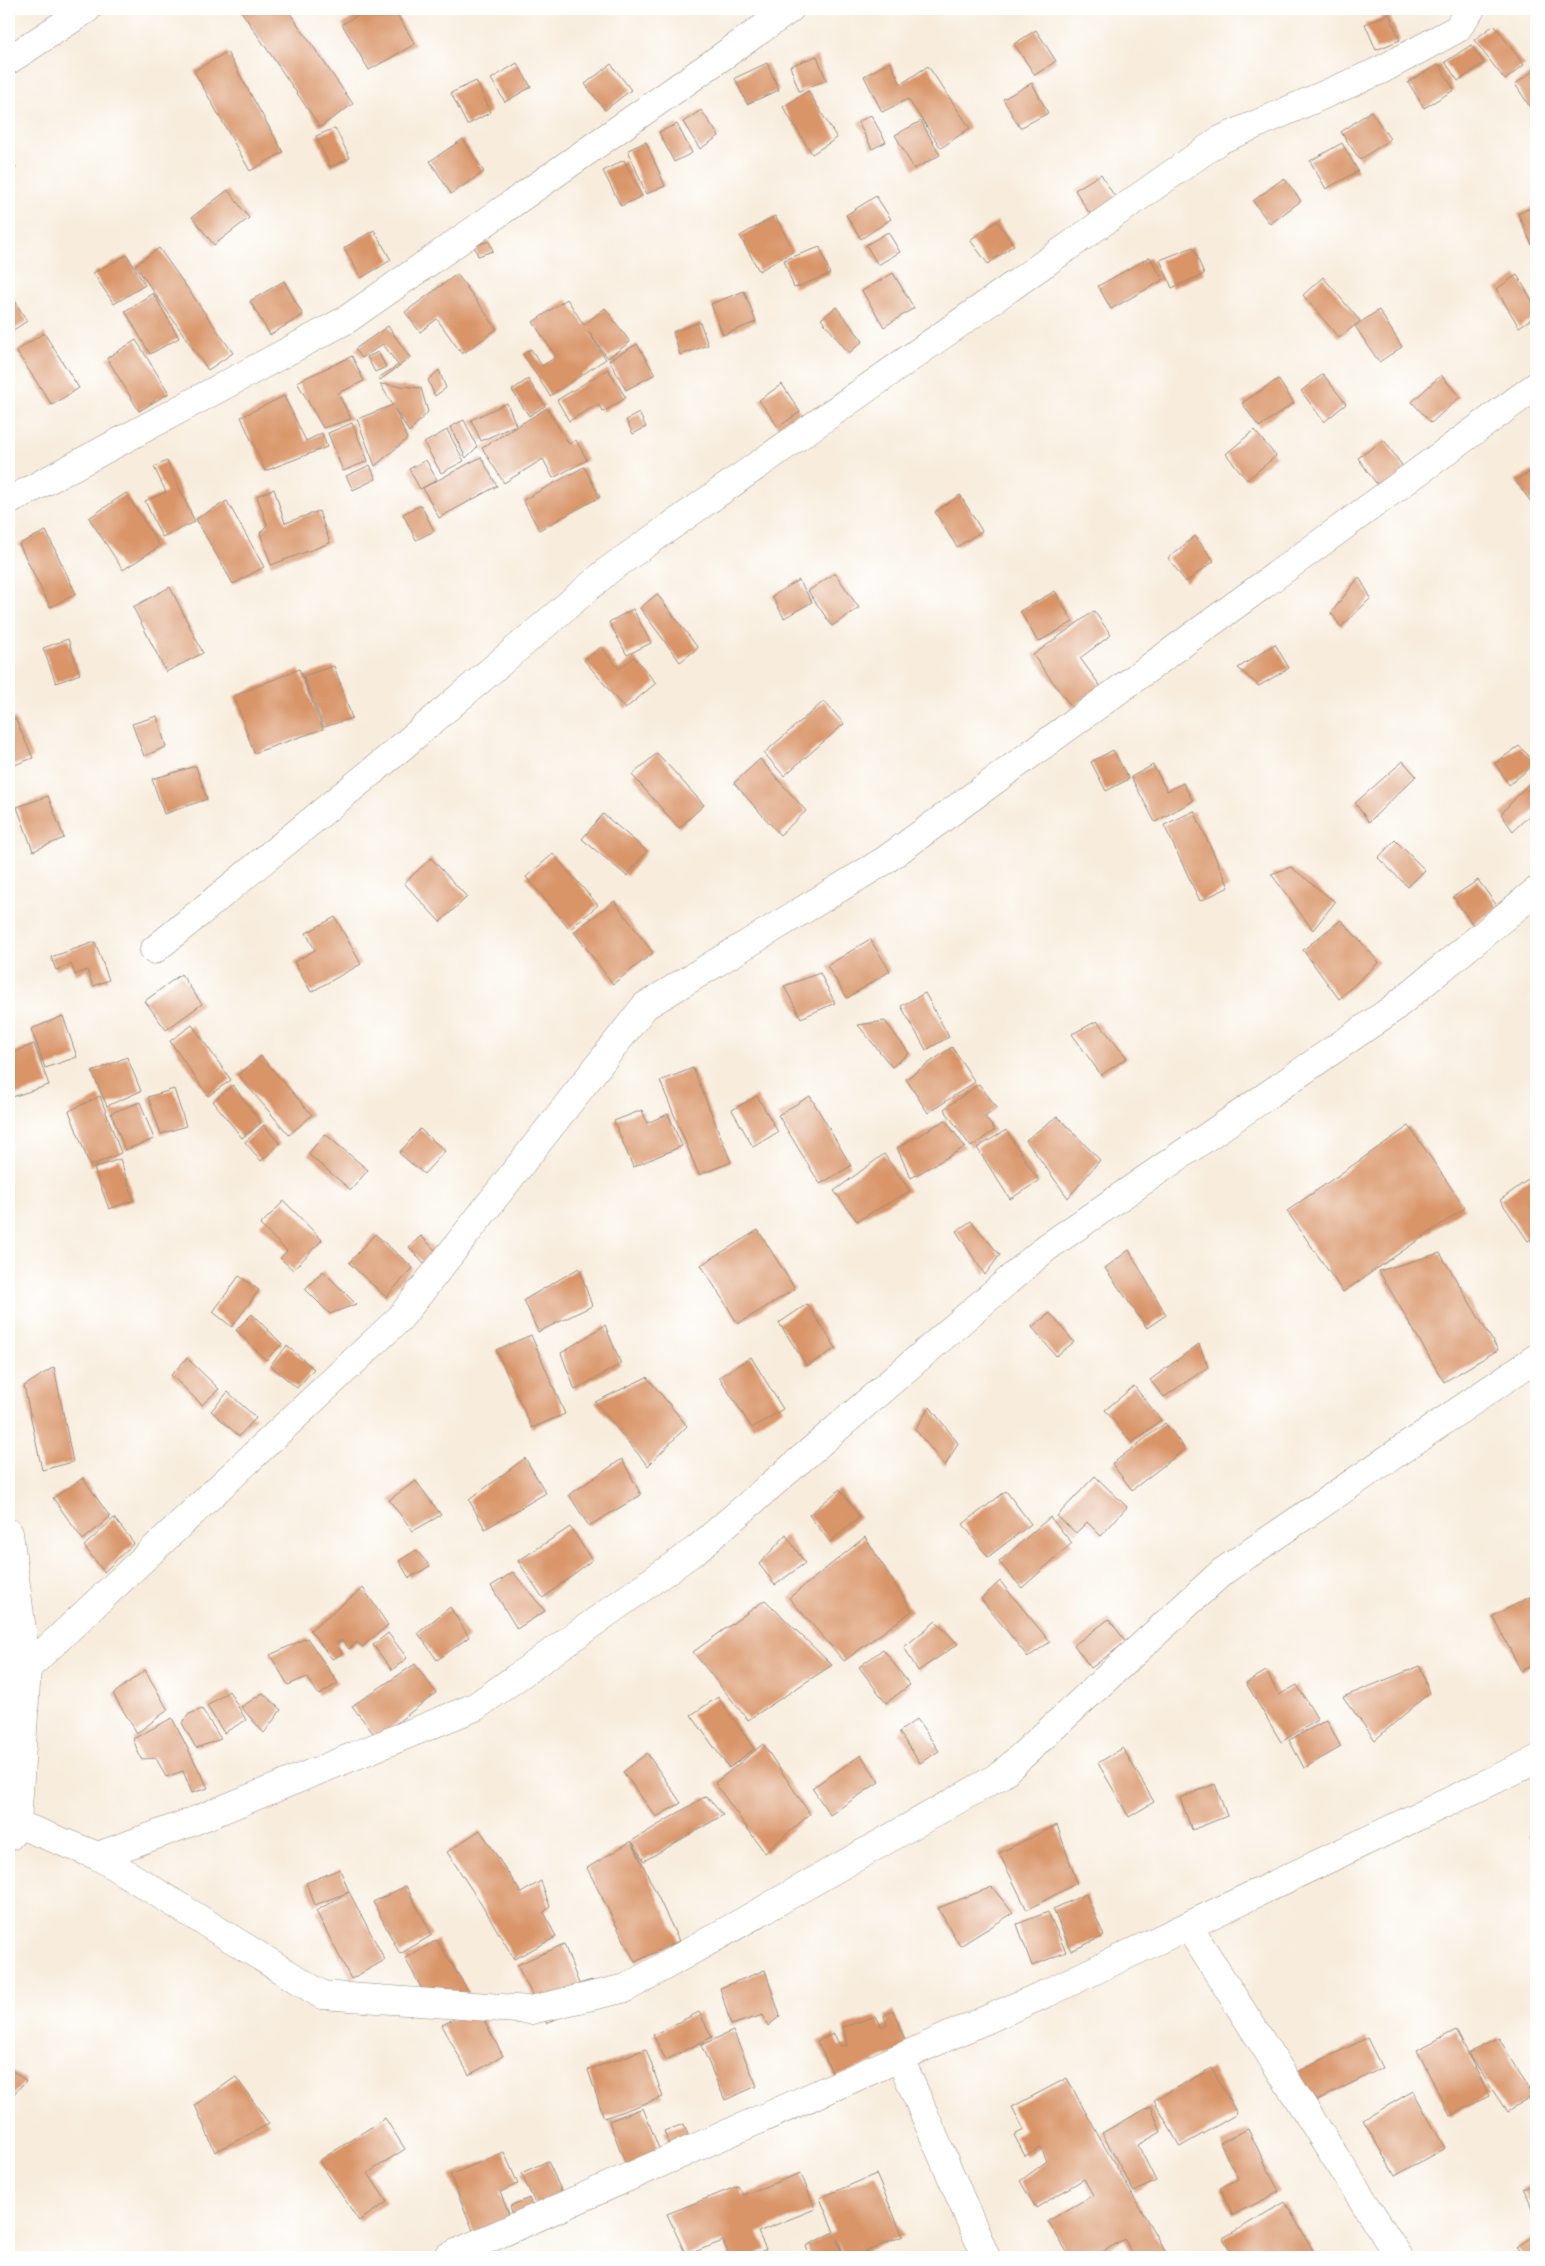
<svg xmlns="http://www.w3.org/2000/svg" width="1545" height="2266" viewBox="0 0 1545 2266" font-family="'Comic Neue',sans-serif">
<rect width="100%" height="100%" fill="#fff"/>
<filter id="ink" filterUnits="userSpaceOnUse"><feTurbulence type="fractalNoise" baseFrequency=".02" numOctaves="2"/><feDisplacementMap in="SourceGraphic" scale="10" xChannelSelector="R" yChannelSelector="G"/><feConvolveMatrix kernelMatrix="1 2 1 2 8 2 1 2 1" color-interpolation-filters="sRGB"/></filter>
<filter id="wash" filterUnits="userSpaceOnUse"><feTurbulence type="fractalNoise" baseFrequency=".0096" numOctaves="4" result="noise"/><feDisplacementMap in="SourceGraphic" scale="20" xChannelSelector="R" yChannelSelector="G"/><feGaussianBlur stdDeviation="1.12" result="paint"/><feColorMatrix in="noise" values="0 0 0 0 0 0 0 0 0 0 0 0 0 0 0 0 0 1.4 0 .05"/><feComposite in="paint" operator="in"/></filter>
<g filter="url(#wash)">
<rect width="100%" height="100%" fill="#f8eddd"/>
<g id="blocks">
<g fill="#d99467">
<polygon points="245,9 287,9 353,104 320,127 241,11"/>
<polygon points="369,9 394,9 415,44 369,70 342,24"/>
<polygon points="1389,14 1400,40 1376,50 1365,24"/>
<polygon points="1494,25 1524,65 1505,80 1474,40"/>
<polygon points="1036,30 1056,61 1035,75 1014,44"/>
<polygon points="1471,45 1484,63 1458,81 1445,62"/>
<polygon points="227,52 283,152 250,171 194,71"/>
<polygon points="817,56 826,80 799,91 790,66"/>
<polygon points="890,62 901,84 928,66 970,128 941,148 908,99 882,112 864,76"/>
<polygon points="517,63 531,87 505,102 491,79"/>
<polygon points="767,63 779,90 747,104 735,78"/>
<polygon points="611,64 631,90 605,110 585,84"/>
<polygon points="1439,64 1454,90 1424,108 1408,82"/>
<polygon points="1536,69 1536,116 1515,84"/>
<polygon points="476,81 491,112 467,125 451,93"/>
<polygon points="1032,83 1048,113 1020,128 1003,99"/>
<polygon points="808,91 837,138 812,154 783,107"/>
<polygon points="701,110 719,136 700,149 683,122"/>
<polygon points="1371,111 1390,139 1360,160 1341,132"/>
<polygon points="871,115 886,142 872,149 858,122"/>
<polygon points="921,121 940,155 914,169 895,135"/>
<polygon points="677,124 692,153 674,162 659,132"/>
<polygon points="335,128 350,158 330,167 316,136"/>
<polygon points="463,139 484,172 451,194 430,161"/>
<polygon points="646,142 665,186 646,194 628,150"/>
<polygon points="1342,143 1358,171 1326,189 1310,161"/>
<polygon points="9,155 16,168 9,172"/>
<polygon points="624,160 642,196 621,206 603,171"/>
<polygon points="1101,174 1122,209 1096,224 1075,190"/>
<polygon points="1284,178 1301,201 1270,224 1253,201"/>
<polygon points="228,190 249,218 214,245 192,217"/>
<polygon points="876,196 891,219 861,239 846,215"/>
<polygon points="1536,205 1536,243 1532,245 1518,214"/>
<polygon points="775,216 794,251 759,271 740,236"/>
<polygon points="997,221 1014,245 988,264 970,240"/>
<polygon points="374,230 391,260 361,278 344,248"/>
<polygon points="888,232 900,252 878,265 866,245"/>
<polygon points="489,241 493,251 478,256 474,246"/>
<polygon points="820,247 830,274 794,288 784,260"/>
<polygon points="1193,247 1204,274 1172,288 1160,260"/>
<polygon points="159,248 233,353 208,370 135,265"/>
<polygon points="127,255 145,285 114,304 93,273"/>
<polygon points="1150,257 1163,280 1111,309 1098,286"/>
<polygon points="893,273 914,308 884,327 862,291"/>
<polygon points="457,274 497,329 462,354 437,319 420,332 405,312"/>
<polygon points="1517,275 1536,307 1536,316 1519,327 1496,289"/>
<polygon points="1323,277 1360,321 1339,338 1303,295"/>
<polygon points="284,281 303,315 270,335 250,301"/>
<polygon points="744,291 756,322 723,335 711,304"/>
<polygon points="9,292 27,321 9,333"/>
<polygon points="153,293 179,338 150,354 125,311"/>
<polygon points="567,299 584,325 605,308 630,342 608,358 588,331 606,359 550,396 523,354 531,349 542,366 556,357 533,322"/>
<polygon points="836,307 863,341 849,353 821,319"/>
<polygon points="1379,310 1402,347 1379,362 1355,326"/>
<polygon points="700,322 708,345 680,355 673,332"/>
<polygon points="388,326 410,358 380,380 378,378 398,365 383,344 362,358 355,349"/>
<polygon points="44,333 79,388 52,405 16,351"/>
<polygon points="136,340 169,393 139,411 107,358"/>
<polygon points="637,344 655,374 626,390 609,360"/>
<polygon points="378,352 386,367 375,372 367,357"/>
<polygon points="352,356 364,381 338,393 351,419 323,428 297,382"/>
<polygon points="608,369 626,398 603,412 598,404 569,421 557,400"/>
<polygon points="439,370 446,388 435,396 428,380"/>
<polygon points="1323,374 1346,404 1324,422 1301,391"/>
<polygon points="1441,375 1460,397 1431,423 1412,402"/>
<polygon points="528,379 545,406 529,416 512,390"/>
<polygon points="1278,379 1294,403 1259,427 1242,403"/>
<polygon points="380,384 421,388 428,412 409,432 395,409 407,439 375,466 357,419 393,405"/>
<polygon points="782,384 800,412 778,427 759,400"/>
<polygon points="284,396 306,441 322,433 327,447 265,471 241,417"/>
<polygon points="507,403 516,425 481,441 471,420"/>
<polygon points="547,408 569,444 576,440 587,460 553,478 543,459 504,483 482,448"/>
<polygon points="639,413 646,427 633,434 626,420"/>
<polygon points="464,420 477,447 466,458 450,427"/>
<polygon points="352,423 368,461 343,471 328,433"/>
<polygon points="447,430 464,461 441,473 424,443"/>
<polygon points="1254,430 1276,456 1247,480 1226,454"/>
<polygon points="1384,440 1406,471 1381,490 1358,458"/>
<polygon points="481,457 497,486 439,518 423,488"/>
<polygon points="426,460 437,480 420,489 409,469"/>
<polygon points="167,461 195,522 162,537 145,501 166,492 154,467"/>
<polygon points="370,465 376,479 353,490 346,476"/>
<polygon points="584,467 600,497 539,530 523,500"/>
<polygon points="1536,469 1536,509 1515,480"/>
<polygon points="274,489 285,523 319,511 330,543 271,565 260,533 267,525 257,496"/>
<polygon points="126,493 160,546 123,570 89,518"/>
<polygon points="960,495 982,531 957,547 935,512"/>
<polygon points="227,501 264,567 233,584 196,519"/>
<polygon points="421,505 434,531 416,540 403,514"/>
<polygon points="46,531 76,594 50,607 19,544"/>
<polygon points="1195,536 1214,561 1186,582 1168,558"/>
<polygon points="835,573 859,608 832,626 808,591"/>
<polygon points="1359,577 1371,598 1341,627 1331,613"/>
<polygon points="799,580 812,602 784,618 772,596"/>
<polygon points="170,587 203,653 166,672 133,607"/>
<polygon points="1055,591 1073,622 1038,642 1020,611"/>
<polygon points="657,594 698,648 680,662 640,608"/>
<polygon points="633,609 651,643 627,655 609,622"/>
<polygon points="1094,611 1111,635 1080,658 1101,687 1072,708 1033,655"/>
<polygon points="68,639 80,674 56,683 43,648"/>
<polygon points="1275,644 1289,668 1259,686 1238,668"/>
<polygon points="601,647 619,669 634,657 656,683 625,709 584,660"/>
<polygon points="334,666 352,718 324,727 303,676"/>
<polygon points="299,669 323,729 254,753 234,696"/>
<polygon points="824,701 844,724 784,776 764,753"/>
<polygon points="157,716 166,747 144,756 132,724"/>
<polygon points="15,718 33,758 9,767 9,720"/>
<polygon points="1519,746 1536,763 1509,785 1495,763"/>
<polygon points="1113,750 1129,779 1106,791 1091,762"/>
<polygon points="657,753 704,805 679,828 632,775"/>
<polygon points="760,759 806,811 780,835 734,783"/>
<polygon points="1403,761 1416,776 1369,822 1355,803"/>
<polygon points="1153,765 1167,791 1183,783 1193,801 1155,822 1131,777"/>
<polygon points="196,766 207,799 164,814 152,779"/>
<polygon points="1536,775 1536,809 1513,831 1501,814"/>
<polygon points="48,796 64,838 33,851 17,807"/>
<polygon points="1194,811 1229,887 1200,901 1164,825"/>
<polygon points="603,814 647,851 627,876 582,839"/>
<polygon points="1395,840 1425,870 1408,887 1378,858"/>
<polygon points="553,854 598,905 570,929 526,877"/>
<polygon points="431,858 467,897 440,922 404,883"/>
<polygon points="1291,867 1335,902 1313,930 1271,874"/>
<polygon points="1478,880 1498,907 1473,925 1453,897"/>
<polygon points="614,901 653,953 613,984 574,932"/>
<polygon points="335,917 361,964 311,992 294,962 315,950 306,933"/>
<polygon points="1341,920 1379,962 1339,999 1303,950"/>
<polygon points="870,939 890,971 847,998 827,966"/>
<polygon points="95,942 109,980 93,986 87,970 75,975 71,964 56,970 51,957"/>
<polygon points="820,973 835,1003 801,1018 784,986"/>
<polygon points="181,974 202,1004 166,1030 145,1001"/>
<polygon points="925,993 949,1037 926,1050 901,1006"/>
<polygon points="63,1016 77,1057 45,1068 31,1029"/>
<polygon points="885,1021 909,1053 892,1067 858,1025"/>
<polygon points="1097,1021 1127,1058 1101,1075 1072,1034"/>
<polygon points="192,1025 231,1080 208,1096 170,1041"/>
<polygon points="34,1044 49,1085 12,1097 9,1089 9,1054"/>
<polygon points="952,1047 975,1082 928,1113 906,1079"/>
<polygon points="261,1056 312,1115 289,1135 238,1075"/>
<polygon points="127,1057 141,1091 107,1106 92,1072"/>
<polygon points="693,1068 731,1162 699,1175 660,1081"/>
<polygon points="979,1084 997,1108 985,1117 995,1130 971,1147 944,1109"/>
<polygon points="233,1085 261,1123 242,1138 213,1101"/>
<polygon points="174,1089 186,1126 161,1134 148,1097"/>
<polygon points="100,1096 121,1153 90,1166 69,1111"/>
<polygon points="757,1096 778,1132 753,1147 732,1110"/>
<polygon points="810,1096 851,1166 820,1184 778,1115"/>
<polygon points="140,1102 154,1139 125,1150 111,1113"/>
<polygon points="642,1110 647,1123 668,1114 682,1146 633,1167 614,1121"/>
<polygon points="1057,1116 1100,1160 1068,1198 1026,1140"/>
<polygon points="945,1120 965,1147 911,1178 897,1148"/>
<polygon points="264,1125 280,1144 261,1161 245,1142"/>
<polygon points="1409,1126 1465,1208 1343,1292 1287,1211"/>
<polygon points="420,1129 445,1151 424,1174 399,1153"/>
<polygon points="1006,1130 1039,1181 1010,1199 977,1148"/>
<polygon points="325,1134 368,1170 351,1190 308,1154"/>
<polygon points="884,1154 910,1191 857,1221 834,1191"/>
<polygon points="120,1159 134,1200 109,1209 94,1168"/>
<polygon points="1536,1174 1536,1236 1528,1241 1500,1200"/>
<polygon points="284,1201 322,1240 293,1270 280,1258 287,1251 260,1225"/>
<polygon points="971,1221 1000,1255 985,1275 956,1231"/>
<polygon points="758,1230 795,1289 738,1324 701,1265"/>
<polygon points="375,1234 413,1268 386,1297 349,1263"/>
<polygon points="421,1236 437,1252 424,1264 409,1247"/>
<polygon points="1129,1250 1166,1315 1147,1328 1105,1268"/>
<polygon points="1440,1253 1498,1350 1444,1382 1379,1271"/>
<polygon points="579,1268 592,1306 538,1332 524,1300"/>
<polygon points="323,1271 356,1304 330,1314 305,1289"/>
<polygon points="239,1276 259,1290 232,1327 213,1312"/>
<polygon points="807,1304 836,1348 807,1366 779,1323"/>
<polygon points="1050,1313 1074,1342 1056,1356 1032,1327"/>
<polygon points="252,1314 282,1344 266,1360 236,1330"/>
<polygon points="605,1325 621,1364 575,1390 561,1353"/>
<polygon points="531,1335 565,1414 532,1428 496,1350"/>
<polygon points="1199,1344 1208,1367 1164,1397 1150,1380"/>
<polygon points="287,1346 314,1369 297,1388 270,1365"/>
<polygon points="751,1357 783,1409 752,1428 719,1377"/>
<polygon points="187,1358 219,1389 202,1405 171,1375"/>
<polygon points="54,1367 73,1462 42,1470 24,1386"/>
<polygon points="647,1377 687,1426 648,1466 595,1402"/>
<polygon points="1134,1386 1161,1420 1132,1443 1105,1410"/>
<polygon points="228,1392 256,1418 239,1436 211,1411"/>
<polygon points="930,1407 958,1443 945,1466 915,1429"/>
<polygon points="1165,1423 1185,1449 1132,1490 1112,1464"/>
<polygon points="525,1458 546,1493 485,1529 469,1500"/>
<polygon points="622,1459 641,1495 589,1526 569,1495"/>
<polygon points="1095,1476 1127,1507 1101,1536 1087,1522 1076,1533 1057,1516"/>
<polygon points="83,1478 110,1517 83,1540 53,1498"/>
<polygon points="416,1481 441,1515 413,1531 389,1500"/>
<polygon points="840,1489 860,1517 830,1542 809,1515"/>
<polygon points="1006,1491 1031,1524 988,1557 963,1524"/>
<polygon points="1050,1517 1072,1543 1022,1588 999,1562"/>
<polygon points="114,1518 134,1543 104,1572 84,1546"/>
<polygon points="570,1527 592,1560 543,1598 518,1561"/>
<polygon points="786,1535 805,1563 775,1585 759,1564"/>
<polygon points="865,1537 912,1611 844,1661 789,1598"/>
<polygon points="416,1550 430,1566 409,1578 399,1561"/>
<polygon points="513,1572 545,1611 517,1629 491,1586"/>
<polygon points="1000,1581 1050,1642 1028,1657 981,1599"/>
<polygon points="363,1588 388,1625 362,1647 357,1642 349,1649 342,1640 337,1643 342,1654 332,1659 310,1630"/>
<polygon points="1536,1594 1536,1663 1521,1671 1493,1616"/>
<polygon points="765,1600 832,1665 748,1720 693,1652"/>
<polygon points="450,1607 469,1637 437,1660 418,1633"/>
<polygon points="1109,1619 1126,1642 1091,1668 1074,1645"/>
<polygon points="936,1621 958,1644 918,1671 904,1647"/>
<polygon points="388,1633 407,1658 392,1670 373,1645"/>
<polygon points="307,1638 338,1683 319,1695 307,1677 288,1685 270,1655"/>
<polygon points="883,1649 910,1685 886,1703 859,1667"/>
<polygon points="415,1664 436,1693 377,1738 352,1706"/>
<polygon points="1420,1666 1429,1693 1375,1740 1343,1697"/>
<polygon points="145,1670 168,1710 137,1733 113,1694"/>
<polygon points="1266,1671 1279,1695 1297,1685 1318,1720 1281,1742 1246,1683"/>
<polygon points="229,1691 246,1720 224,1733 207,1706"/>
<polygon points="263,1693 281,1710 264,1733 241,1707"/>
<polygon points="718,1697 754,1749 729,1768 691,1715"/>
<polygon points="202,1709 221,1739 196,1748 182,1723 189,1714"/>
<polygon points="172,1718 208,1788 192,1793 183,1771 166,1777 156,1758 141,1759 133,1739"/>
<polygon points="917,1719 939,1751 920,1763 899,1732"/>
<polygon points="1327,1720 1341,1747 1304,1768 1289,1740"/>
<polygon points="763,1744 810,1814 765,1853 715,1783"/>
<polygon points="1123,1748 1154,1802 1129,1817 1098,1763"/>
<polygon points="647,1753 681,1803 656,1817 623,1772"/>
<polygon points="861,1755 879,1782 830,1815 812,1788"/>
<polygon points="1215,1784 1227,1816 1192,1830 1180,1798"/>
<polygon points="706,1796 723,1815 644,1861 632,1842 679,1941 635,1962 587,1868"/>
<polygon points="1057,1825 1077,1883 1027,1910 999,1853"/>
<polygon points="480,1830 521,1893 541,1881 550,1907 544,1912 556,1937 514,1959 487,1913 447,1852"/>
<polygon points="1536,1835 1536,1854 1530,1839"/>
<polygon points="340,1869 349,1892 385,1960 351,1979 316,1911 349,1892 315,1905 306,1883"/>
<polygon points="406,1886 432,1935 400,1954 373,1902"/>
<polygon points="992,1887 1013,1913 960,1946 938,1908"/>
<polygon points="1086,1894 1104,1936 1071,1951 1053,1909"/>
<polygon points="1048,1912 1066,1952 1032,1966 1017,1924"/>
<polygon points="437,1940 469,1992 435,2013 405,1958"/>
<polygon points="564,1944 579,1984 592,1980 598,1995 547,2024 517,1965"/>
<polygon points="765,1970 780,2016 768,2026 763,2015 731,2025 720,1988"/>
<polygon points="477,2007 503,2056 469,2075 442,2025"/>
<polygon points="893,2010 908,2047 835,2078 817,2041 834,2034 840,2046 847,2045 843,2027 876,2016 882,2027 887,2024 884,2016"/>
<polygon points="699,2012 712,2037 666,2060 653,2035"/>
<polygon points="1456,2030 1468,2053 1499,2038 1533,2096 1507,2112 1468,2053 1489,2096 1450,2116 1417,2050"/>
<polygon points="733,2031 757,2086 725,2100 701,2045"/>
<polygon points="1367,2038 1382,2068 1312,2103 1297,2072"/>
<polygon points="646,2049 663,2097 604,2118 588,2070"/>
<polygon points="9,2068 26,2081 9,2099"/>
<polygon points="1212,2068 1237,2114 1180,2147 1154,2100"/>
<polygon points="236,2077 269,2124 215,2152 195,2105"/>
<polygon points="1067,2078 1098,2135 1166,2253 1159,2257 1134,2257 1124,2239 1094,2257 1070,2257 1048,2221 1093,2195 1084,2179 1036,2208 1020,2181 1047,2161 1041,2148 1025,2156 1014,2135 1024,2130 1012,2107"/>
<polygon points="1413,2091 1445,2148 1395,2176 1363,2120"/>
<polygon points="1151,2106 1161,2132 1138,2145 1156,2181 1134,2192 1102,2133"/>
<polygon points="643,2108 662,2156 628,2170 609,2121"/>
<polygon points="385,2118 405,2149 368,2173 387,2202 359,2221 319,2161"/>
<polygon points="684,2124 691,2144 671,2151 664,2131"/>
<polygon points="1248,2129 1279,2192 1233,2215 1220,2188 1238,2179 1220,2143"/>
<polygon points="504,2152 518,2184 500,2192 513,2224 477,2240 450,2175"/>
<polygon points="548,2161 565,2199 539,2211 521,2173"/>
<polygon points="801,2173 815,2209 758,2232 766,2249 750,2257 730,2257 723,2241 686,2255 667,2214 738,2186 743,2195"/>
<polygon points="876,2174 903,2236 853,2257 845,2257 837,2238 843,2257 810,2257 806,2246 834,2232 820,2198"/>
<polygon points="1536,2183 1536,2214 1523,2188"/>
<polygon points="529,2198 535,2213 515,2221 510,2206"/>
<polygon points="1285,2202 1317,2257 1234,2257 1223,2238"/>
<polygon points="1536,2234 1536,2257 1526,2257 1517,2247"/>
</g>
</g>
</g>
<g filter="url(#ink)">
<use href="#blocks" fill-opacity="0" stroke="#9a8c7e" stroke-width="1"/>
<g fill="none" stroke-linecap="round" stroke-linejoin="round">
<g stroke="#9a8c7e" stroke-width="29">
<g id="minor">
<polyline points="9,60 87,9"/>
<polyline points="9,501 346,320 790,9"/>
<polyline points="154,950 391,756 610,569 1220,140 1381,70 1457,29 1471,9"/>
<polyline points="9,1533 27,1668 17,1824 10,1836"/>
<polyline points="27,1668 400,1318 645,1006 884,861 1536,386"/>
<polyline points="9,1818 17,1824 98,1856 189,1823 475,1707 697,1549 1046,1248 1391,1010 1536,891"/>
<polyline points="98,1856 322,1995 531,2010 626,1988 1001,1775 1222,1572 1536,1358"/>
<polyline points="1188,1926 1399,2257"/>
<polyline points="900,2058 986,2257"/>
<polyline points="447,2257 1047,1993 1536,1760"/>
</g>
</g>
<use href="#minor" stroke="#fff" stroke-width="28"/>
</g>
</g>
<rect width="1545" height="2266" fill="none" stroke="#fff" stroke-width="30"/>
</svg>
